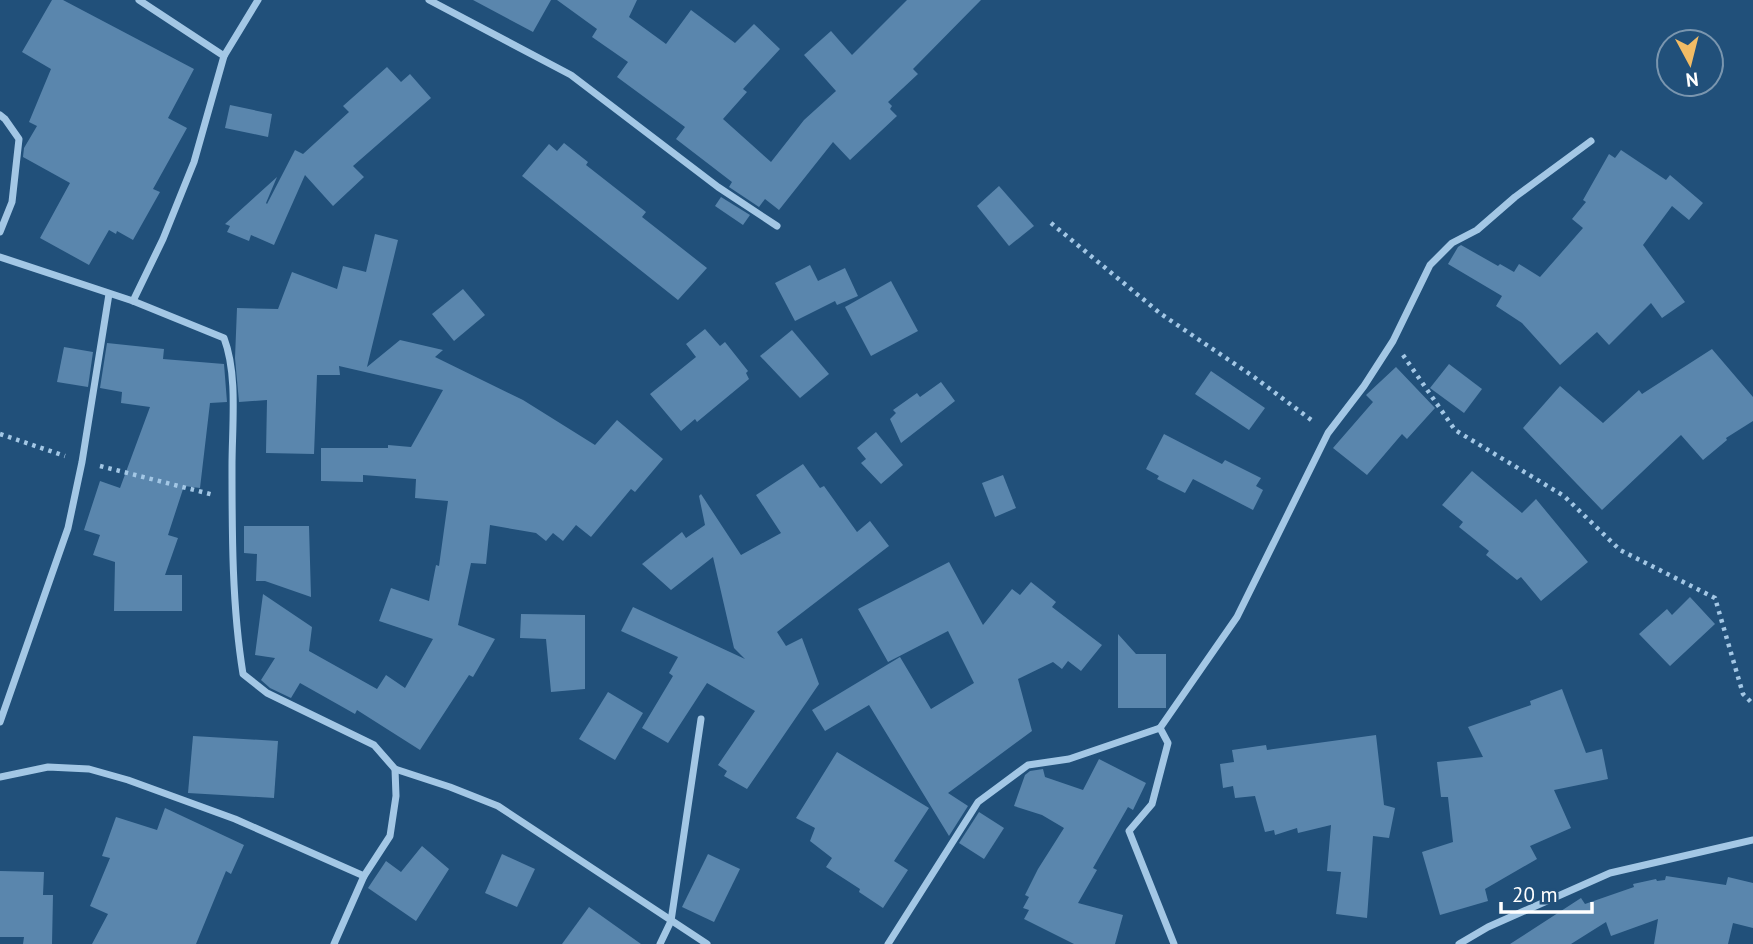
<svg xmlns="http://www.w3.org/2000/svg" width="1753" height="944" viewBox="0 0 1753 944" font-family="'PT Sans',sans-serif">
<rect width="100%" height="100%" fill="#21507a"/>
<g fill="#5a86ad">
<polygon points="52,0 63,0 194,69 168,118 187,128 153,189 160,192 133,240 117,231 116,234 109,230 89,265 40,238 70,183 23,157 24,148 37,126 29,122 51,69 22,52"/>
<polygon points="473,0 551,0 533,32"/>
<polygon points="557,0 637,0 629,17 666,44 691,10 735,43 754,24 780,49 743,89 747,92 723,119 771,162 804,120 836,91 804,55 831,31 852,55 907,0 981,0 913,69 918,74 888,102 892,106 890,109 897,116 850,160 833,142 779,210 765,199 759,207 729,187 732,182 676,139 685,127 617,77 628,62 592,37 597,29"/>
<polygon points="387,67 401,82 410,74 431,98 353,166 364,177 333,206 305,175 274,245 251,235 249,241 227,232 230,226 225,224 277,177 266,203 267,204 295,150 303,154 349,112 343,106"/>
<polygon points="230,105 272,114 268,137 225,128"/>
<polygon points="564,143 588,162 586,165 646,212 642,217 707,268 678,300 522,176 549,144 557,151"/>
<polygon points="1621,150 1666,180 1670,175 1703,203 1689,220 1672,206 1643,245 1685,302 1662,318 1651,303 1609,345 1597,332 1560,365 1522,323 1496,306 1502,296 1448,264 1458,247 1461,245 1498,266 1500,264 1514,272 1519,264 1540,277 1583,228 1572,219 1586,202 1583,200 1609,154 1615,158"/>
<polygon points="999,186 1034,226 1009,246 977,206"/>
<polygon points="721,197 750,215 743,225 715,206"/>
<polygon points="375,234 398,240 367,367 400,340 443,350 435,357 523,400 595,445 617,420 663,459 635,492 631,489 591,537 576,525 563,541 553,533 546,541 536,533 490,525 486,564 471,563 458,625 495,639 473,677 469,675 420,750 357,710 355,714 300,683 291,698 270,688 261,680 275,658 255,655 263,594 312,627 309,651 377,689 386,675 405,688 433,639 379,621 391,588 429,601 436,565 439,566 448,501 415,498 416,479 363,475 363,482 321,481 321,448 388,448 388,445 411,447 443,390 339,366 340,375 317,375 314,454 266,453 267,400 239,402 235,358 237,308 278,309 292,272 337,289 343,266 366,272"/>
<polygon points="810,265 818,281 845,268 858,296 837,305 835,301 795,321 775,283"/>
<polygon points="891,281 918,331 871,356 845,307"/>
<polygon points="463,289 485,315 454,341 432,314"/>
<polygon points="705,329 720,346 725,342 748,371 746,373 749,379 697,422 695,419 681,431 650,394 696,357 686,344"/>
<polygon points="792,330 829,374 800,398 760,356"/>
<polygon points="107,343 164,349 163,359 224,364 227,402 210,403 200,488 184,486 168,535 178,538 165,575 182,575 182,611 114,611 115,562 93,555 100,535 84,530 100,481 120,488 150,407 121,403 122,392 100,388"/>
<polygon points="64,347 93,352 88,387 57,382"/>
<polygon points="1712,349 1753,397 1753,421 1726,438 1727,440 1703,460 1681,435 1602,510 1523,428 1560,386 1603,423 1639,390 1642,394"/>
<polygon points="1449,364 1482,389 1464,413 1430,388"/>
<polygon points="1396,367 1435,408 1407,439 1402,434 1367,475 1333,448 1373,402 1366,395"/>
<polygon points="1211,371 1265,408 1249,430 1195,394"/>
<polygon points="941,382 955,401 901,443 890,419 896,413 893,410 917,393 920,397"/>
<polygon points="876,432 903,465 881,484 861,463 866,459 857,448"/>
<polygon points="1164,434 1222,464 1225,460 1261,478 1256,486 1263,490 1253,510 1193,479 1185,493 1157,479 1159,476 1146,469"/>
<polygon points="803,464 820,488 824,486 857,532 870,521 889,546 777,632 786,646 802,638 819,684 747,789 724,776 727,771 718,765 755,711 707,683 668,743 642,728 673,676 669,673 678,657 621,631 633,607 745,659 734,648 713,557 671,590 642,564 682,532 686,538 705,525 699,496 701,494 741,555 781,533 756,495"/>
<polygon points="1472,471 1522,513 1536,499 1588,562 1541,601 1521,577 1517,580 1486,555 1489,551 1459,527 1463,522 1442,505"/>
<polygon points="1003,475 1016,508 995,517 982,483"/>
<polygon points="244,526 309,526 311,597 265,581 256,581 257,554 244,553"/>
<polygon points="949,562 983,625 1012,589 1020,595 1031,582 1056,602 1052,607 1102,645 1081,671 1068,661 1062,669 1053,662 1018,679 1032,731 948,793 968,806 949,836 869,705 825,731 812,710 900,657 931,709 974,683 948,631 888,662 858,609"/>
<polygon points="1690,597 1715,624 1670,666 1639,634 1667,609 1672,615"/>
<polygon points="521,614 585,615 585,689 551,692 546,639 520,638"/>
<polygon points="1118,634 1136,654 1166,654 1166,708 1118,708"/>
<polygon points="1562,689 1586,753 1602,749 1608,779 1554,790 1571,828 1530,846 1537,859 1485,889 1488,901 1440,915 1422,852 1453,842 1448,797 1441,797 1437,762 1483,757 1468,727 1531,705 1530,701"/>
<polygon points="608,692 643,713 615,760 579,739"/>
<polygon points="1376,735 1384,805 1395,808 1389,838 1373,836 1367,918 1336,914 1341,872 1327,871 1331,825 1298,833 1297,828 1275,835 1274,830 1265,832 1255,796 1235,798 1233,786 1223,788 1220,764 1234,762 1232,750 1266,745 1267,750"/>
<polygon points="193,736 278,741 274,798 188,793"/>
<polygon points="837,752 929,808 894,861 908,870 883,908 859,892 860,889 826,867 832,858 810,841 815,828 796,818"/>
<polygon points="1099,759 1146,783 1133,810 1128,807 1093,868 1097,870 1078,903 1123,915 1115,944 1074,944 1024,919 1029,910 1023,908 1029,897 1025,895 1038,869 1064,828 1042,815 1014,806 1025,775 1030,771 1043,769 1045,777 1083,790"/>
<polygon points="165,808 244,845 231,874 226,871 196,944 92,944 108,914 90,906 110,858 102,856 116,817 157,830"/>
<polygon points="979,812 1004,828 984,859 959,843"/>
<polygon points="422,846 449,869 416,921 368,888 386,861 401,872"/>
<polygon points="502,854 535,869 517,907 485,893"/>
<polygon points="708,854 740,869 714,922 682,907"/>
<polygon points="0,871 44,872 43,895 53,895 52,944 23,944 24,937 0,937"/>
<polygon points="1666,876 1726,885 1728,877 1753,883 1753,928 1733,923 1728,944 1654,944 1658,919 1611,936 1606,922 1571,944 1510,944 1581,898 1585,904 1634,887 1633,884 1656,879 1657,881 1665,880"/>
<polygon points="589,907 641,944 562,944"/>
</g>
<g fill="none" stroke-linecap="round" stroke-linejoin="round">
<g stroke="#a3c7e5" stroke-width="4.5" stroke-dasharray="3.5 5" stroke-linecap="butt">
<polyline points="1051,223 1161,314 1254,377 1314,422"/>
<polyline points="1403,355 1455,430 1564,496 1620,550 1715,598 1743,694 1753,704"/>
<polyline points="0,434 65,456"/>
<polyline points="100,466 214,495"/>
</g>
<g stroke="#a3c7e5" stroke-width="7">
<polyline points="139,0 224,56"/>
<polyline points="429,0 571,75 718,187 777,226"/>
<polyline points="0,115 5,119 19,139 12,202 0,232"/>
<path d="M0 257 133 301 224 338C238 375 232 426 232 466 232 534 232 606 243 674L267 693 374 745 395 769 396 796 390 836 364 876 334 944"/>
<polyline points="133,301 163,239 194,162 224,56 258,0"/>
<polyline points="0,722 68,528 82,462 109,294"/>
<polyline points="395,769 450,787 498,806 707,944"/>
<polyline points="0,777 48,767 89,769 128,780 235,819 364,876"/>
<polyline points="660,944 671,921 701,719"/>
<polyline points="888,944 978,802 1028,765 1069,759 1160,728"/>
<polyline points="1174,944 1129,831 1152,804 1168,743 1160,728 1237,617 1328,433 1364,386 1393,341 1430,265 1452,243 1477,230 1515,197 1591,141"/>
<polyline points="1459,944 1488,927 1610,873 1753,840"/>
</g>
</g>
<g transform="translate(1690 63) rotate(173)"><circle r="33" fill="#21507a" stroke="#7a96af" stroke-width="2"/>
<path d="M0-5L12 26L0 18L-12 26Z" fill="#f2bc65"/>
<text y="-10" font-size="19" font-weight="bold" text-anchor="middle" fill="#ffffff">N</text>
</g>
<path d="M1501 902v10h91v-10" fill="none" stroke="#ffffff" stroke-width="3.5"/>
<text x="1512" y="902" font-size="21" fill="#ffffff" stroke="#21507a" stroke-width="5" paint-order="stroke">20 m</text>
</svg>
